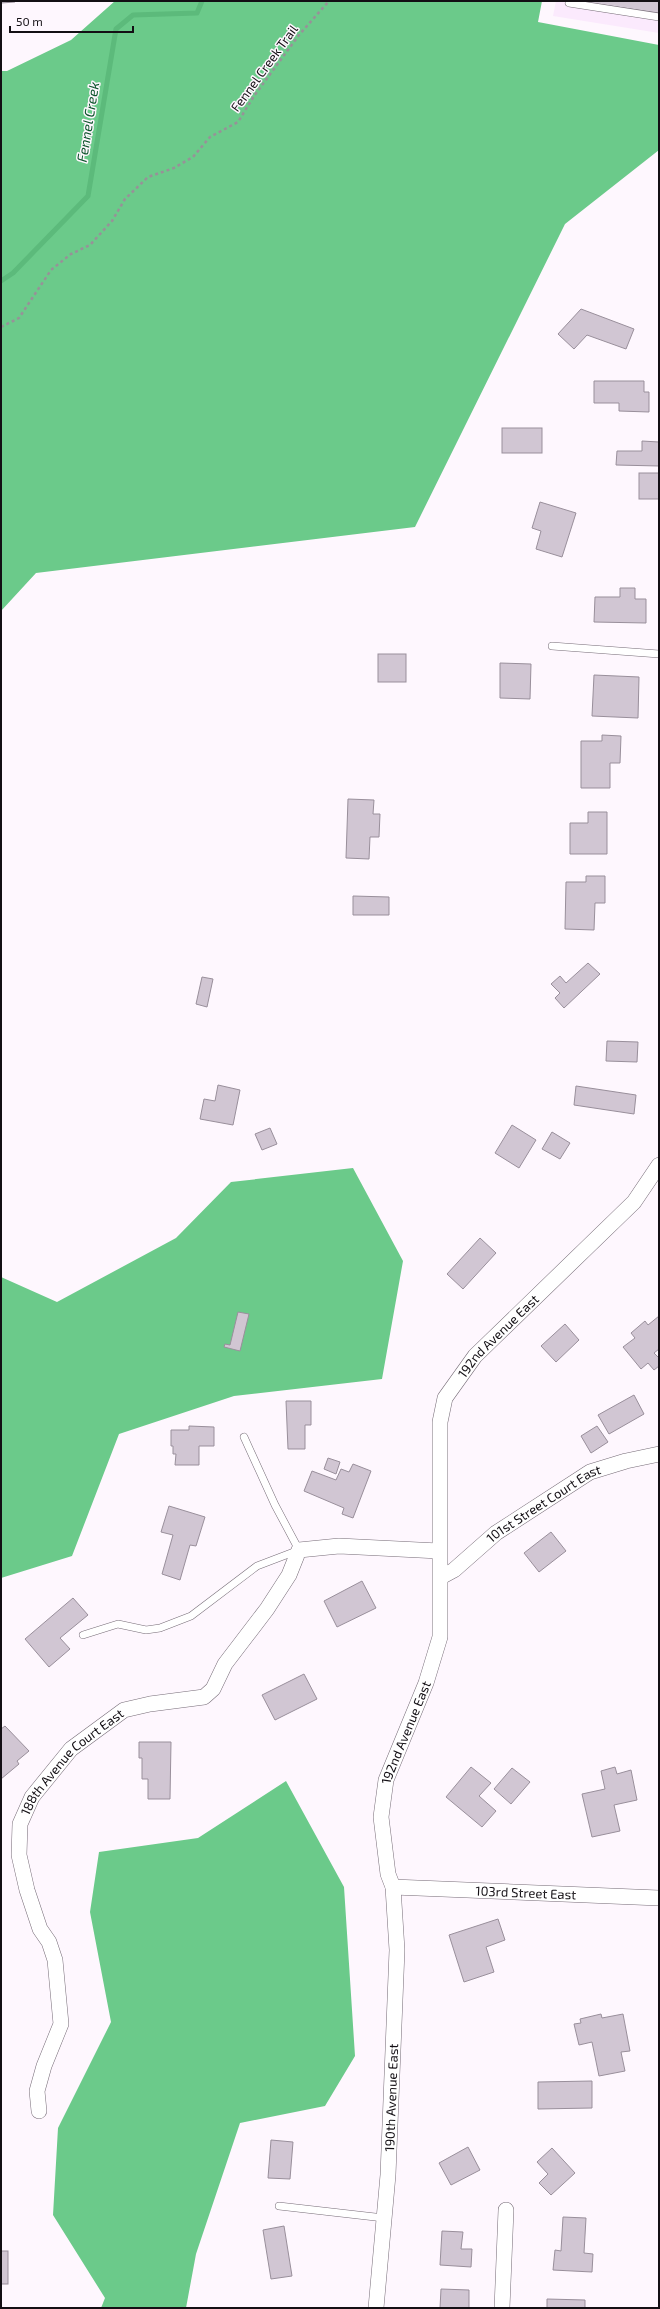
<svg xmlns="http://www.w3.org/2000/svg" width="660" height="2309" viewBox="0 0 660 2309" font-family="'Exo 2',sans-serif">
<rect width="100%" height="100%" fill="#fef7fe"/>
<polygon fill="#fbeafd" points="556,1 659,1 659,33 553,16"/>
<g fill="#6bca8a">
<polygon points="115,1 542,1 538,22 659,45 659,150 565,224 415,527 36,573 1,611 1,71 7,71 71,40"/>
<polygon points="353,1168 403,1261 382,1379 234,1396 119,1434 72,1556 1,1578 1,1277 57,1302 176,1238 231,1182"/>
<polygon points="286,1781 344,1887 355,2056 325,2106 240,2123 196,2254 186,2308 101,2308 105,2298 53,2215 58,2128 111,2022 90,1912 99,1852 198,1838"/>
</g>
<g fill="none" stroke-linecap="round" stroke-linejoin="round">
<polyline stroke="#5cba7b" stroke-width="5" points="1,281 13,273 88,196 116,29 133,15 197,13 202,1"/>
</g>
<g fill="#d1c6d3" stroke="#998f9b">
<polygon points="1,1 15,1 15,2 1,3"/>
<polygon points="582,1 659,1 659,13 582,2"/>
<polygon points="581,309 634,329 626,349 587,335 574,349 558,334"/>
<polygon points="594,381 644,381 644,392 649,392 649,412 619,411 619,403 594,403"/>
<rect x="502" y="428" width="40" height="25"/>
<polygon points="642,441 659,442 659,466 616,465 617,451 642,451"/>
<rect x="639" y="473" width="20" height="26"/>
<polygon points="540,502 576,513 562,557 536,549 541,531 532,528"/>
<polygon points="620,588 635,588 635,599 646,599 646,623 594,622 595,597 620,597"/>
<rect x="378" y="654" width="28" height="28"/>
<polygon points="500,663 531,664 530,699 500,698"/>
<polygon points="594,675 639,677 638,718 592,716"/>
<polygon points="602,735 621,736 620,763 610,763 610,788 581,788 581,741 602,741"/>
<polygon points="348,799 374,800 373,814 380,814 379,837 370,837 369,859 346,858"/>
<polygon points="588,812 607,812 607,854 570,854 570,823 588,823"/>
<polygon points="586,876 605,876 605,903 595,903 594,930 565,929 566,882 586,882"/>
<polygon points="353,896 389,897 389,915 353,915"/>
<polygon points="588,963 600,974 564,1008 555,998 560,993 551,984 560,976 566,983"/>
<polygon points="202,977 213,979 207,1007 196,1004"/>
<polygon points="607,1041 638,1042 637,1062 606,1061"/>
<polygon points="218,1085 240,1090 233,1125 200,1119 204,1099 215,1101"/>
<polygon points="576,1086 636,1095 634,1114 574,1105"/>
<polygon points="512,1125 536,1140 519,1168 495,1153"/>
<polygon points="270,1128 277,1144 262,1150 255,1134"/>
<polygon points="552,1132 570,1143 560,1159 542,1149"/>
<polygon points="480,1238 496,1253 463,1289 447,1274"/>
<polygon points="238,1312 249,1314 240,1351 224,1347 225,1344 230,1345"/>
<polygon points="659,1316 659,1349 654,1353 659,1358 659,1366 654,1370 648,1363 641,1369 623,1347 635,1338 631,1333 645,1321 648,1325"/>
<polygon points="565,1324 579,1340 556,1362 541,1346"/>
<polygon points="634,1395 644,1414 609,1434 598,1415"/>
<polygon points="286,1401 311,1401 311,1425 305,1425 305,1449 288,1449"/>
<polygon points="189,1426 214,1427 214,1446 199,1446 199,1465 175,1465 176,1454 173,1454 173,1446 171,1446 171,1430 189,1430"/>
<polygon points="597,1426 608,1442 591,1453 581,1436"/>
<polygon points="328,1458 340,1462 336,1474 324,1469"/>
<polygon points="353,1464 371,1471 353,1518 342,1514 344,1508 304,1491 312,1471 336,1480 341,1469 349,1472"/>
<polygon points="169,1506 205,1517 196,1546 190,1545 180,1580 162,1574 173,1535 161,1532"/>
<polygon points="551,1532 566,1551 539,1572 524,1553"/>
<polygon points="362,1581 376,1608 337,1627 324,1601"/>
<polygon points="73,1598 88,1615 60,1638 70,1649 49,1667 25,1639"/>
<polygon points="304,1674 317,1699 275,1720 262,1695"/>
<polygon points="5,1726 29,1751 17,1761 19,1764 1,1779 1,1729"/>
<polygon points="139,1742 171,1742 170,1799 148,1799 148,1779 142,1779 142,1758 139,1758"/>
<polygon points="471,1767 491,1783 479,1796 496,1811 482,1827 446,1797"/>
<polygon points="615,1767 617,1774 631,1770 637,1800 614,1805 620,1831 592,1837 582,1794 605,1789 601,1771"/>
<polygon points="512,1768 530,1782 511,1804 494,1789"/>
<polygon points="498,1919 505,1940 486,1947 494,1972 464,1982 449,1935"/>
<polygon points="601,2014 602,2018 623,2014 630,2051 621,2052 625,2071 599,2076 592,2042 579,2045 574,2024 581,2023 580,2019"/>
<polygon points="592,2081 592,2108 538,2109 538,2082"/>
<polygon points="271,2140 293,2142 290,2179 268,2178"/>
<polygon points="468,2147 480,2170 451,2185 439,2163"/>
<polygon points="552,2148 575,2173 551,2195 539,2183 548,2174 537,2162"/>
<polygon points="563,2217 586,2218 584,2253 593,2254 592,2272 553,2270 555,2250 561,2251"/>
<polygon points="284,2226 292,2276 271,2279 263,2230"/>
<polygon points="442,2231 463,2232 461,2249 472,2249 471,2267 440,2265"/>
<rect x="1" y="2251" width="7" height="33"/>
<polygon points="441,2289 469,2290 469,2308 440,2308"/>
<polygon points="547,2299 585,2300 585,2308 547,2308"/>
</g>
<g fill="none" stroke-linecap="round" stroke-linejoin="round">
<g stroke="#766c77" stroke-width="8">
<g id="service">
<polyline points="570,1 569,3 659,17"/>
<polyline points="552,646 659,654"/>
<polyline points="83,1635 118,1624 146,1630 160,1628 191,1616 257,1566 299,1550 275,1505 244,1437"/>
<polyline points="279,2206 384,2218"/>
</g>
</g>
<g stroke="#766c77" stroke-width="16">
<g id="minor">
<path id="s1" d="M441 1577 454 1570 496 1533 590 1472 626 1461 659 1454"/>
<path id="s2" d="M393 1887 659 1898"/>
<path id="s3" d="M39 2111 37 2091 44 2066 61 2024 55 1960 49 1942 40 1929 27 1890 19 1855 20 1824 32 1797 71 1749 124 1710 150 1704 204 1697 213 1689 225 1664 267 1609 289 1575 299 1550 339 1546 439 1551"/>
<path id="s4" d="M376 2308 388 2175 397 1950 393 1887 388 1874 381 1817 386 1780 426 1683 440 1637V1422L445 1398 475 1356 634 1202 659 1165"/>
<polyline points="502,2308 506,2210"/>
</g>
</g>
<polyline stroke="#979298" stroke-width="2.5" stroke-dasharray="3 3" stroke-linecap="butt" points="1,327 19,318 51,270 71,254 90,245 112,221 125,199 148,177 174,168 193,157 210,137 238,122 254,96 299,35 329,1"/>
<use href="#service" stroke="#fff" stroke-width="7"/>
<use href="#minor" stroke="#fff" stroke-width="15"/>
</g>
<g text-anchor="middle" stroke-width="3" stroke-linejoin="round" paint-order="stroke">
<g font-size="13" fill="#130f14" stroke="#fef7fe">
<text transform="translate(264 68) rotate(-54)" y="5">Fennel Creek Trail</text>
<text dy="5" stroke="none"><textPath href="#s4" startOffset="1005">192nd Avenue East</textPath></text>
<text dy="5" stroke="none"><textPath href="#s1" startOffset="127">101st Street Court East</textPath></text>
<text dy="5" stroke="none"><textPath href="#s4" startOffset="582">192nd Avenue East</textPath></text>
<text dy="5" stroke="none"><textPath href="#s3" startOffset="381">188th Avenue Court East</textPath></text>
<text dy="5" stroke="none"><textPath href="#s2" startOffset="133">103rd Street East</textPath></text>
<text dy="5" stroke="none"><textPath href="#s4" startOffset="211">190th Avenue East</textPath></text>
</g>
<g font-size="14" font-style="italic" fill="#0d542c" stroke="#fef7fe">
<text transform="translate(88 122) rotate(-81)" y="5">Fennel Creek</text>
</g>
</g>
<rect width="660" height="2309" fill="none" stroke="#130f14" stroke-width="4"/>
<path d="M10 26v6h123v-6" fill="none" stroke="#130f14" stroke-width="2"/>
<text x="16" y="26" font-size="12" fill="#130f14" stroke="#fef7fe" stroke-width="3" paint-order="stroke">50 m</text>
</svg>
